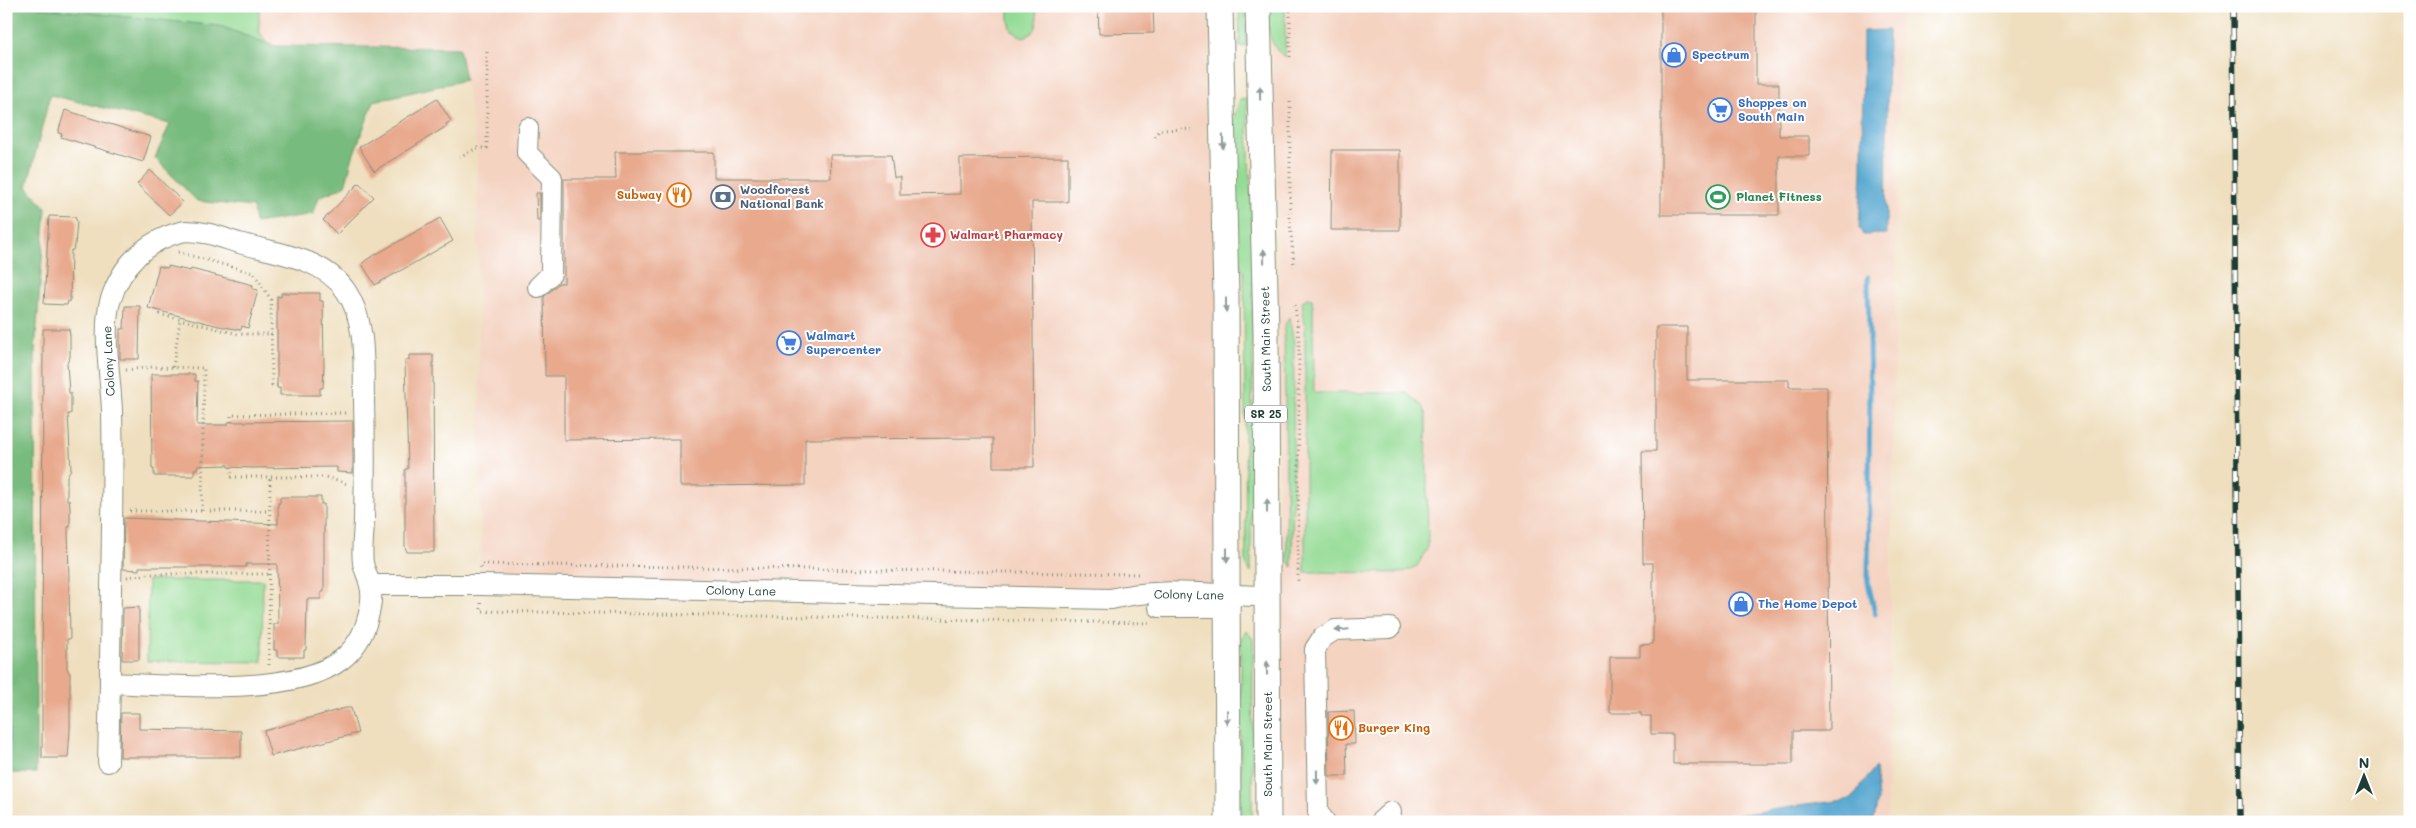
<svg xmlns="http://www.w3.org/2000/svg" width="2416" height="828" viewBox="0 0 2416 828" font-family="Mali,sans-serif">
<rect width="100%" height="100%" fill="#fff"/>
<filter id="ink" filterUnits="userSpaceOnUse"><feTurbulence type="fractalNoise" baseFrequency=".02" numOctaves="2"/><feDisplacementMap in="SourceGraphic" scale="10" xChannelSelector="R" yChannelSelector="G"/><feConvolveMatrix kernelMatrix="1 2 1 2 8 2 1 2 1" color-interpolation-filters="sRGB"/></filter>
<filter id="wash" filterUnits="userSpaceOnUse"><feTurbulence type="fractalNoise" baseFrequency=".0096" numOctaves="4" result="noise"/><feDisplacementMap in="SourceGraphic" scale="20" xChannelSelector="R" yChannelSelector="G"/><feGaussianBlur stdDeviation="1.12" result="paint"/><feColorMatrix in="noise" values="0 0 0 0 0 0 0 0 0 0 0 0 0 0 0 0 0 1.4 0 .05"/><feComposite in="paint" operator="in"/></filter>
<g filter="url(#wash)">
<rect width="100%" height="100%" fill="#efdfbf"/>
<g fill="#f4d3c1">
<polygon points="39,6 1220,6 1227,596 478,585 479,560 481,559 477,148 459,48 274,46 220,26"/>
<polygon points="1271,6 1900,6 1887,822 1279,822 1279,252"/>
</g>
<g fill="#95db95" stroke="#5a8c64">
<polygon points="39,6 259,6 259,31 267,44 220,26 39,8"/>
<path d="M1009 6H1037C1036 23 1041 31 1023 37L1012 31 1009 21Z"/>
<polygon points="1239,6 1245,6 1246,46 1240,47"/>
<path d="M1267 6H1285V57C1267 44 1268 27 1267 6Z"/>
<polygon points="1240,99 1247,99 1253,260 1251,573 1246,564 1244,273 1236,254 1233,119"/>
<polygon points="1308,298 1312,299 1313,307 1314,393 1407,393 1422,406 1426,416 1428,547 1417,566 1402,573 1305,572 1305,325 1302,301"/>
<polygon points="1289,317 1294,343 1292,567 1287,559 1284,327"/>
<polygon points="148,580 263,580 262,662 147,661"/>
<polygon points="1246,630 1253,639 1252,822 1240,822 1241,639"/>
</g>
<polygon fill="#78bb7e" stroke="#4c7c59" points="6,6 39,6 39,8 220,26 274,46 459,48 465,80 374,101 353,156 345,186 319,197 313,214 255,223 253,207 197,201 155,158 170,124 50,95 27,187 46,208 35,351 36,773 9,773 10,399 6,260"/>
<g fill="#54a6cf" stroke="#3a7282">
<polygon points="1888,30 1886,234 1863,235 1859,228 1862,171 1863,31"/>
<polygon points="6,260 10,399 9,822 6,822"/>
<path d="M1875 767 1878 800 1874 819 1867 822H1774L1715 818C1761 812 1806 804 1852 799Z"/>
</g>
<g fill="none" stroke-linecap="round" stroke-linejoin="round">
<polyline stroke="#54a6cf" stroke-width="5" points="1868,277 1870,393 1868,582 1875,614"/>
</g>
<g id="blocks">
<g fill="#e8a98d">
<polygon points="1098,6 1153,6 1154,33 1099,34"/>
<polygon points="1661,6 1756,6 1756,84 1779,84 1779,136 1809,136 1809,156 1779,156 1779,215 1661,215"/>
<polygon points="437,99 451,121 446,124 447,126 374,171 359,147"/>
<polygon points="65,110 151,137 143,162 61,137 62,134 58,133"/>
<polygon points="1332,150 1400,150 1400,230 1331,230"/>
<polygon points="615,152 714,152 714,178 831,178 830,155 891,155 894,177 900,177 900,195 960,194 960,158 1068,157 1068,202 1032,202 1034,467 993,467 993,438 805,439 805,485 680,486 680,439 564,440 564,376 545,376 544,297 559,283 564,283 564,179 616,179"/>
<polygon points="150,170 183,202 169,215 137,184"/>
<polygon points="359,183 374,197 337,234 323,220"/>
<polygon points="536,193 540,193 540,221 537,221"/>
<polygon points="49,216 75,217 77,222 75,245 73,250 71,250 70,301 68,301 67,305 44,304"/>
<polygon points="440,218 453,241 375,285 362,264 366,260"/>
<polygon points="159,266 167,268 168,266 190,271 191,269 253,285 252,289 258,290 248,328 242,326 241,330 219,326 148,308"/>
<polygon points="281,293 320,293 320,301 323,301 324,364 323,388 320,388 320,395 280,395 280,388 277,388 277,296 281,297"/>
<polygon points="125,306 140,306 139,359 120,359 120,329 124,329"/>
<polygon points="1656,327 1687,327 1687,380 1789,380 1789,387 1827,387 1829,731 1793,731 1793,764 1673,764 1673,734 1651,734 1651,716 1641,716 1641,713 1610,713 1610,657 1640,657 1640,645 1653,644 1653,563 1643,563 1642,451 1656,451"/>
<polygon points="43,329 69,329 70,336 70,357 67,363 69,393 71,393 71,414 68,414 71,469 67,476 67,500 69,500 70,506 70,527 68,527 70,639 67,639 67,668 70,674 70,731 68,758 42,758"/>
<polygon points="409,355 433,355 434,552 407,552 405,547 405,469 408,469 405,360 409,360"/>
<polygon points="151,374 195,374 195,381 198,381 197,425 228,425 228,422 353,421 353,473 337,472 337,467 252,468 228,467 228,465 197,466 197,469 194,469 194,476 154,476 154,469 152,469"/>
<polygon points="280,497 321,497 321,504 324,504 324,592 321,592 321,599 307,599 306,650 304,650 304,657 277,657 277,650 274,650 274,624 278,624 278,617 277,564 246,564 246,567 139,567 139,570 123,569 124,518 278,524 278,503 280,503"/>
<polygon points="139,607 139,660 122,660 123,608"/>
<polygon points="345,708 351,708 358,733 271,756 264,731"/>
<polygon points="1354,711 1355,744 1346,744 1347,776 1329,776 1328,712"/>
<polygon points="121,713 139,713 139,729 241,731 241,757 120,757"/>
</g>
</g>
</g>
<g filter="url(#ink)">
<use href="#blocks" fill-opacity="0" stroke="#878e7a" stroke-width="1"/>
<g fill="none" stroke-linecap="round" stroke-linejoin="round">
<g stroke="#878e7a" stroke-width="22">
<g id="minor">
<polyline points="528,128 527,153 552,178 551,274 538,287"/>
<path d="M185 231C205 231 220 237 239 243 276 253 322 257 346 291 367 322 363 363 364 399 365 439 365 479 364 519 364 533 361 549 363 563 364 569 368 576 369 582 373 592 371 607 368 617 364 634 355 649 341 660 293 697 170 685 110 683 110 593 114 502 112 411 111 381 102 330 110 302 121 265 147 239 185 231Z"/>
<path d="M370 585H481L1111 599C1161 586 1216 596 1267 596"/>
<polyline points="1159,607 1220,607"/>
<polyline points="108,762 110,683"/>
<polyline points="1325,822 1318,812 1315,649 1322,638 1335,630 1390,628"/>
<polyline points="1380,822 1391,812"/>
</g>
</g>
<g stroke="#878e7a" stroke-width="27">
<g id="major">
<polyline points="1220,6 1226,299 1228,822"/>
<polyline points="1258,6 1266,332 1268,822"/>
</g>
</g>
<g stroke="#878e7a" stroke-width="3" stroke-dasharray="1 4" stroke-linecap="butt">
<polyline points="1290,6 1290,60"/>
<polyline points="1290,102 1290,222 1294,267"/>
<polyline points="1155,137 1159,130 1192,129"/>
<polyline points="459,157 477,148 487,148 487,49"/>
<polyline points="178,252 254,273 271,300 272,385 277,385"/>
<polyline points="1295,305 1299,340 1298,582"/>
<polyline points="159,314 238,334 272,334"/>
<polyline points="173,367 180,320"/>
<polyline points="126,370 152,367 204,368 202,512"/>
<polyline points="231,422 231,415 346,413"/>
<polyline points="231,467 231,477 325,477 347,484"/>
<polyline points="130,511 269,511"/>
<polyline points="481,568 481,564 1141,574"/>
<polyline points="127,577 149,574 269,574"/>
<polyline points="481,603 481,611 1150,623"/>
<polyline points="269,665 270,477"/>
</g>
<use href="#minor" stroke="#fff" stroke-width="20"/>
<use href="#major" stroke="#fff" stroke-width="25"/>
<g stroke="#1f3d34" stroke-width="5.5">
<polyline id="rail" points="2233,6 2240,822"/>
</g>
<use href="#rail" stroke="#fff" stroke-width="4" stroke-dasharray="11" stroke-linecap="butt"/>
</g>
<defs><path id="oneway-solid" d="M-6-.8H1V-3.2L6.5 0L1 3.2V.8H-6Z" transform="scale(1.25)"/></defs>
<g fill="#8f9e9a">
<use href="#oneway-solid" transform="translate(1260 93) rotate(-91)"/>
<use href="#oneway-solid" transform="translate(1223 142) rotate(89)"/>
<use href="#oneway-solid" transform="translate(1264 256) rotate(-91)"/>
<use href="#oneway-solid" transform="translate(1226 305) rotate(90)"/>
<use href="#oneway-solid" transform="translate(1267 506) rotate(-90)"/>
<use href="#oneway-solid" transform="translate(1227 555) rotate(90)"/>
<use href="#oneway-solid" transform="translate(1342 630) rotate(175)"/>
<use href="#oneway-solid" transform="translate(1267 668) rotate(-90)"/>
<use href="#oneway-solid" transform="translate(1227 717) rotate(90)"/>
<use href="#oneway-solid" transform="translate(1317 777) rotate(89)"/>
</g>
</g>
<defs>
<g id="shop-ring" transform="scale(1.25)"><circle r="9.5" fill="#fff" stroke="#3f7fe0" stroke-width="1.5"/><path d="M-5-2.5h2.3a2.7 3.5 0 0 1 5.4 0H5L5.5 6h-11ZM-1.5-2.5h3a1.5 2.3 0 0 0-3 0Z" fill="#3f7fe0"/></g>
<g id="supermarket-ring" transform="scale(1.25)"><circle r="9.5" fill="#fff" stroke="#3f7fe0" stroke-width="1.5"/><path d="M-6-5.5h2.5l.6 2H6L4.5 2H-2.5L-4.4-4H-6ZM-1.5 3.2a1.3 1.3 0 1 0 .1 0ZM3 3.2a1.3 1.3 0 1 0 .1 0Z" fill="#3f7fe0"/></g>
<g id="restaurant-ring" transform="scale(1.25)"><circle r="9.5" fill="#fff" stroke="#e8710a" stroke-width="1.5"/><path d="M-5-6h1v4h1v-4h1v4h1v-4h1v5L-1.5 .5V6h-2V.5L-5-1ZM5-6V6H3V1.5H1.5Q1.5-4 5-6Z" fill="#e8710a"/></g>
<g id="bank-ring" transform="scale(1.25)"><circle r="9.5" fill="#fff" stroke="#5c6f8a" stroke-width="1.5"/><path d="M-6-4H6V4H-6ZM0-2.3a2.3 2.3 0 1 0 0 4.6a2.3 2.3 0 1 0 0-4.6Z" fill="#5c6f8a"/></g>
<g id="stadium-ring" transform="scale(1.25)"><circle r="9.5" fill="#fff" stroke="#2e9e5b" stroke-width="1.5"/><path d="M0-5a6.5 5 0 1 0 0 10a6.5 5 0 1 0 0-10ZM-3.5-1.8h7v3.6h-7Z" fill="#2e9e5b"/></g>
<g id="pharmacy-ring" transform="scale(1.25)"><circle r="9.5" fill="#fff" stroke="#e0444e" stroke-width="1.5"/><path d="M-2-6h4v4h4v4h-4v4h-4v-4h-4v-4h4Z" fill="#e0444e"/></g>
</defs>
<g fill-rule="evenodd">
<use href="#shop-ring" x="1674" y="55"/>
<use href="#supermarket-ring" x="1720" y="110"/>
<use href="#restaurant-ring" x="679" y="195"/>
<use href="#bank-ring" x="723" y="197"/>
<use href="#stadium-ring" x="1718" y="197"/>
<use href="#pharmacy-ring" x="933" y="235"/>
<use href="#supermarket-ring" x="789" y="343"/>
<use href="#shop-ring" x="1741" y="604"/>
<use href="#restaurant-ring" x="1341" y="728"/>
</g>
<g text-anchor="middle" stroke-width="4" stroke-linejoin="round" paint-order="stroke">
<rect fill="#fff" stroke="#627771" stroke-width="1" x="1245" y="405.5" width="42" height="17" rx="4"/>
<g font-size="11" font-weight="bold" fill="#1f3d34">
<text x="1266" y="418">SR 25</text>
</g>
<g font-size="12" font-weight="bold" fill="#366cbe" stroke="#fff" text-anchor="start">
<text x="1692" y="59">Spectrum</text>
<text x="1738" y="107">Shoppes on<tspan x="1738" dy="14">South Main</tspan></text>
<text x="806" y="340">Walmart<tspan x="806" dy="14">Supercenter</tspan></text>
<text x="1758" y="608">The Home Depot</text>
</g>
<g font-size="12" font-weight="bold" fill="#4e5e75" stroke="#fff" text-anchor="start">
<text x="740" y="194">Woodforest<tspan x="740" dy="14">National Bank</tspan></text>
</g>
<g font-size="12" font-weight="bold" fill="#c56008" stroke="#fff" text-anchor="end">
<text x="662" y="199">Subway</text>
<text x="1358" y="732" text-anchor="start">Burger King</text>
</g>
<g font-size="12" font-weight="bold" fill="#27864d" stroke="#fff" text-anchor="start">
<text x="1736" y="201">Planet Fitness</text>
</g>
<g font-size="12" font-weight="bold" fill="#be3a42" stroke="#fff" text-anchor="start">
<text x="950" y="239">Walmart Pharmacy</text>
</g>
<g font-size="12" fill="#1f3d34" stroke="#fff">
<text transform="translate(1266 339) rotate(-91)" y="4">South Main Street</text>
<text transform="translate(109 361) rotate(-93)" y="4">Colony Lane</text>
<text transform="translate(741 591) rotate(1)" y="4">Colony Lane</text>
<text transform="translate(1189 595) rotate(1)" y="4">Colony Lane</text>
<text transform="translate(1268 744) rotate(-90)" y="4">South Main Street</text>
</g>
</g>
<rect width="2416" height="828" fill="none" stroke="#fff" stroke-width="25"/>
<g transform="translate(2364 776)" stroke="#ffffff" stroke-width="4" paint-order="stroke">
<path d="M0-4L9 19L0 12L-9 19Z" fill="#1f3d34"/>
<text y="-8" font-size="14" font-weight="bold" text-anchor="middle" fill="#1f3d34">N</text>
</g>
</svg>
